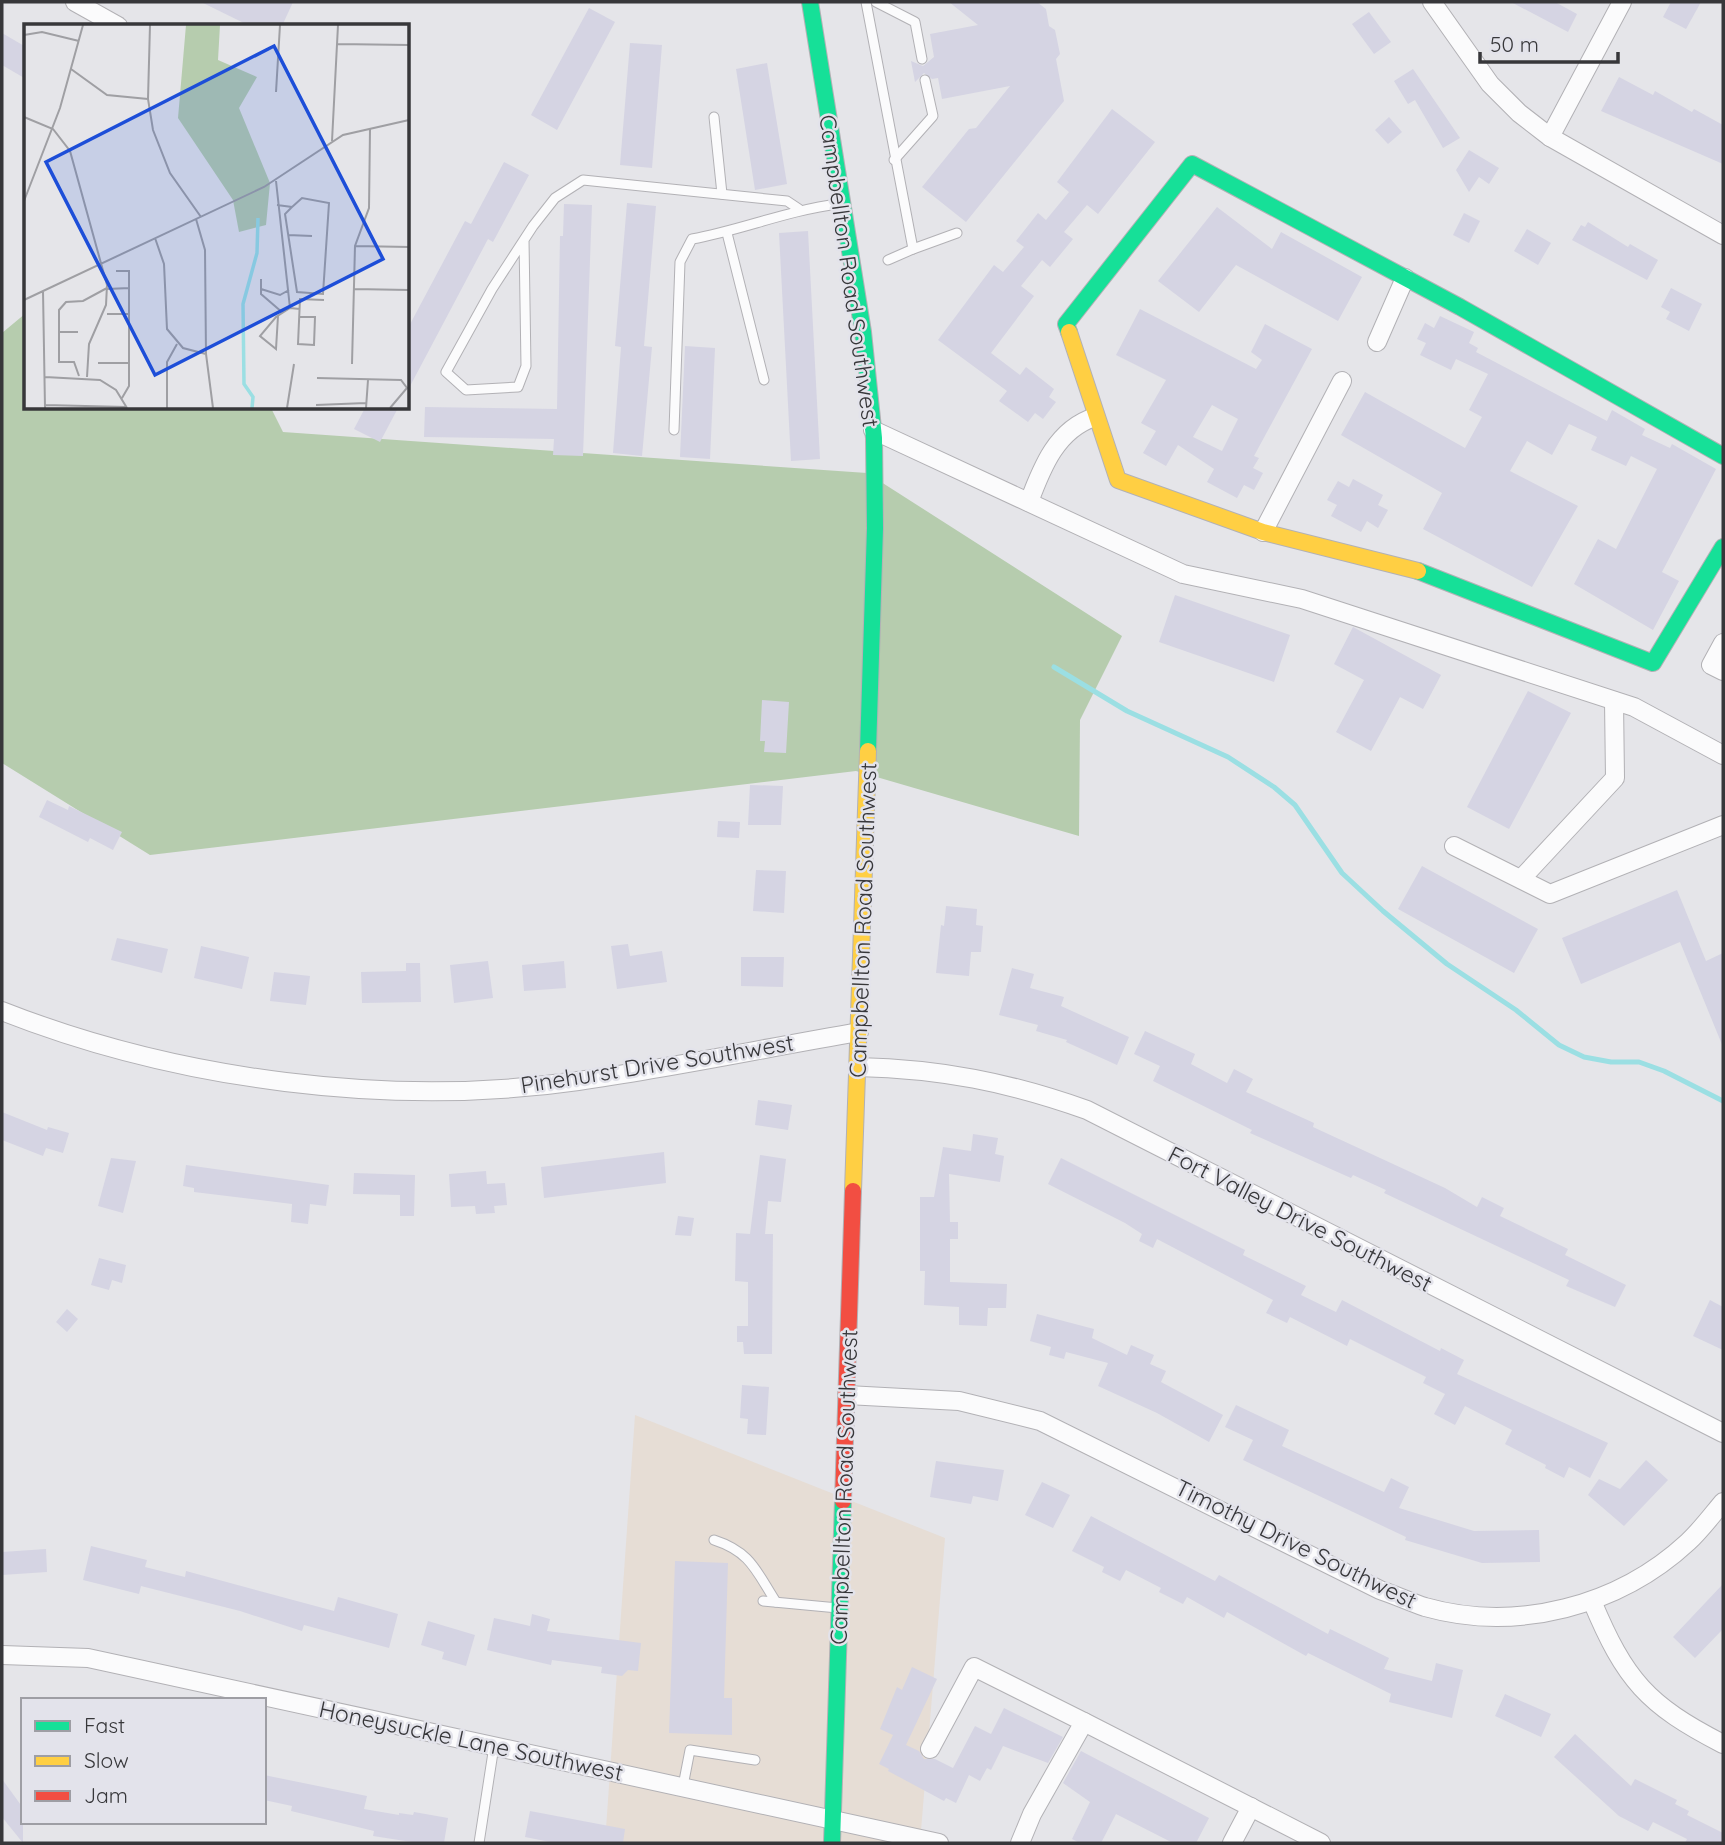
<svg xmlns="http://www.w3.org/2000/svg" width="1725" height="1845" viewBox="0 0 1725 1845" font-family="Quicksand,sans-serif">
<rect width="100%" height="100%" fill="#e5e5e9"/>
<polygon fill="#e6ddd5" points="635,1415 945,1538 920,1843 605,1843"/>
<polygon fill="#b6ccae" points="26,313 26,408 271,408 283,432 867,473 1122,636 1080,720 1079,836 856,771 150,855 2,763 2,333"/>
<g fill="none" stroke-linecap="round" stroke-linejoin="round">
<polyline stroke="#9bdfe3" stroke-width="5" points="1054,667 1127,711 1228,757 1274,787 1295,805 1342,873 1383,911 1447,964 1516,1010 1559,1045 1584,1057 1611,1062 1639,1062 1664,1071 1723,1101"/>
</g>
<g fill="#d5d4e3" fill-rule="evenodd">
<polygon points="201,2 293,2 282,26 250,26"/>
<polygon points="949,2 1037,2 1046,9 1049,26 1055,30 1060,54 1056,59 1064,101 966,222 922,187 969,129 976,128 1010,86 942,99 938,78 932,79 924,73 915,82 911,61 923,66 934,57 930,34 978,25"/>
<polygon points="1511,2 1555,2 1577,14 1568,32"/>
<polygon points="1671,2 1701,2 1686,29 1663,17"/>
<polygon points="589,8 615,22 557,130 531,115"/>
<polygon points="1369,12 1391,42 1374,54 1352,24"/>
<polygon points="2,33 26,47 26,79 2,65"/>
<polygon points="630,43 662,45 652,168 620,165"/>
<polygon points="767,63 787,184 755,190 736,69"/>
<polygon points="1413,69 1460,138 1443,148 1415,100 1408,104 1394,81"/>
<polygon points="1619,77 1653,95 1655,91 1692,112 1694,109 1723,125 1723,164 1601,111"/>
<polygon points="1112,109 1155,142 1098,214 1087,205 1064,232 1073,239 1050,267 1042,260 1021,286 1034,296 991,353 1020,375 1026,367 1054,389 1049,397 1056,402 1043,419 1035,413 1028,422 999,401 1007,391 938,340 994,265 1003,272 1024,247 1016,241 1038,213 1046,220 1069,192 1057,182"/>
<polygon points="1389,117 1402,132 1388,144 1375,130"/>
<polygon points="1469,150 1499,168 1489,184 1479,177 1469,192 1456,170"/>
<polygon points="504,162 529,175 493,242 488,239 408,390 408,328 465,221 471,224"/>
<polygon points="627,203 656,206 644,346 652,347 642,456 613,453 621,347 615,346"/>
<polygon points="564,204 592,205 583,456 553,455 554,439 424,437 425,407 557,409 560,236 563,236"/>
<polygon points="1217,207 1272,249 1281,232 1362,277 1338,321 1236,265 1199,312 1158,281"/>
<polygon points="1464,213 1480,221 1469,243 1453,235"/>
<polygon points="1588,222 1628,247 1630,244 1658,260 1647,280 1572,240 1581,225 1585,227"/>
<polygon points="1527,229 1551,243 1538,265 1514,251"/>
<polygon points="808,231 820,459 791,461 779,233"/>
<polygon points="1671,288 1702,304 1689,331 1666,319 1670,312 1661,307"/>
<path d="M1140 309 1256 369 1262 360 1251 352 1265 324 1312 349 1254 456 1259 458 1253 468 1263 473 1254 490 1244 485 1237 498 1207 482 1214 469 1178 445 1166 466 1143 453 1156 431 1141 423 1166 380 1116 355ZM1212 405 1238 419 1222 451 1193 437Z"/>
<polygon points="1440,316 1474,332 1469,343 1478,348 1476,352 1607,421 1612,410 1645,429 1642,435 1670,448 1672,444 1716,469 1662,572 1679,581 1653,630 1574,584 1598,539 1616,549 1657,469 1631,456 1626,466 1591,450 1597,437 1569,424 1552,455 1527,441 1510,471 1578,506 1532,587 1423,529 1442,493 1341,435 1365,392 1465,448 1482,417 1469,410 1488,374 1456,359 1451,370 1420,355 1426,343 1417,339 1425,323 1434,328"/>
<polygon points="685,346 715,348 710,459 680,457"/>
<polygon points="365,408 398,408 380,442 354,429"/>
<polygon points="1353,479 1383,495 1378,505 1388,510 1378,528 1367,521 1361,532 1331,516 1337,505 1327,500 1338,481 1349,487"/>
<polygon points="1175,595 1290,635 1274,682 1159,642"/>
<polygon points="1353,627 1441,675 1423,709 1400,697 1371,751 1336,732 1364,680 1334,664"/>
<polygon points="1528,691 1571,713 1509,829 1467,807"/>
<polygon points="762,700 789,702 786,753 764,752 765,741 760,741"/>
<polygon points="750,785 783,786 781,825 748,825"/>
<polygon points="47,800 68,810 69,806 122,832 113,850 90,838 88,842 39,817"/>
<polygon points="718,821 740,822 739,838 717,837"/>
<polygon points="1422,866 1538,929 1514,973 1398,909"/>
<polygon points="756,870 786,871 784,913 753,911"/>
<polygon points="1677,890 1706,961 1723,953 1723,1047 1680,942 1581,984 1562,938"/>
<polygon points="946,906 977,909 976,925 983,926 981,952 971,952 969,976 936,973 941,925 944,926"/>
<polygon points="117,938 168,949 162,973 111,960"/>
<polygon points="628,944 630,956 662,951 667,982 617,989 611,946"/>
<polygon points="201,946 249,957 242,989 194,978"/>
<polygon points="741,957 784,957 783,987 741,986"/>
<polygon points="488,961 493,998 454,1003 450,965"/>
<polygon points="564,961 566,988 524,991 522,965"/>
<polygon points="406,963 420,963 421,1002 362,1003 361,972 406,971"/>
<polygon points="1012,968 1034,974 1030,988 1064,997 1061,1006 1129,1037 1117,1065 1066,1042 1067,1040 1036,1031 1038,1025 999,1015"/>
<polygon points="274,972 310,976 306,1005 270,1001"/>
<polygon points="1145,1031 1195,1054 1191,1064 1227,1083 1234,1069 1253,1079 1246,1092 1314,1123 1313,1127 1445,1188 1477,1207 1482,1197 1504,1208 1500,1216 1568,1249 1565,1255 1626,1285 1615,1307 1566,1286 1569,1280 1384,1193 1386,1190 1353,1175 1351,1178 1250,1133 1252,1130 1153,1081 1160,1066 1134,1054"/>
<polygon points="758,1100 792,1105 788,1130 755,1125"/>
<polygon points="2,1112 47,1130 48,1127 69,1133 63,1153 46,1148 43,1156 2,1140"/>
<polygon points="973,1134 998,1138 995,1154 1004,1156 1000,1182 949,1174 950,1222 958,1222 958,1239 950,1239 950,1282 1007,1284 1006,1308 988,1308 987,1326 959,1325 959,1307 924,1305 925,1271 920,1271 920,1197 934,1197 943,1147 971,1151"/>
<polygon points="664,1152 666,1183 544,1198 541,1167"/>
<polygon points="760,1155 786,1159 781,1202 768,1201 765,1234 773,1234 772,1354 744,1354 743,1342 737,1342 737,1326 748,1326 748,1282 735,1281 736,1233 750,1234"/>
<polygon points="111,1158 136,1161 123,1213 98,1206"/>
<polygon points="1061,1158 1245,1250 1243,1255 1306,1286 1301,1295 1336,1312 1342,1300 1440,1351 1441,1348 1464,1360 1457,1374 1608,1443 1590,1478 1569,1467 1564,1478 1545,1468 1546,1465 1505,1444 1512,1430 1465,1406 1455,1425 1434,1414 1445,1394 1423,1383 1426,1377 1350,1339 1347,1346 1290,1317 1287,1323 1266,1313 1273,1300 1157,1239 1153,1248 1139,1241 1142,1234 1125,1223 1048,1184"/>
<polygon points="186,1165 329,1185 326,1206 310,1204 308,1224 291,1222 292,1204 194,1192 194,1188 183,1186"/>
<polygon points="486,1171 487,1184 505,1183 507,1205 494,1206 495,1213 476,1214 475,1206 451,1207 449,1174"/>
<polygon points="354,1173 415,1175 414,1216 400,1216 400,1195 353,1194"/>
<polygon points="678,1216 694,1218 691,1236 675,1235"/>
<polygon points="99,1258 126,1265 122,1283 112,1280 109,1290 91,1285"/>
<polygon points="1710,1300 1723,1307 1723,1350 1693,1336"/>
<polygon points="67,1309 78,1319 67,1332 56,1322"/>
<polygon points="1037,1314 1094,1329 1092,1338 1127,1355 1131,1345 1154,1355 1150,1364 1166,1371 1161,1382 1223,1415 1209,1442 1157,1413 1098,1386 1108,1363 1066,1352 1064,1359 1049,1355 1051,1347 1030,1341"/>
<polygon points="742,1385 769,1387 766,1435 747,1434 748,1419 740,1418"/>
<polygon points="1236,1405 1289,1430 1282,1446 1384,1492 1391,1478 1409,1487 1399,1508 1474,1531 1539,1530 1540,1562 1482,1563 1405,1540 1406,1537 1243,1460 1253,1440 1225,1427"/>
<polygon points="1646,1460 1668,1480 1624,1526 1588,1495 1599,1479 1620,1489"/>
<polygon points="936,1461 1004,1470 998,1501 973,1496 971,1504 930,1497"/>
<polygon points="1042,1482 1070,1495 1053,1528 1025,1515"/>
<polygon points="1091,1516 1215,1581 1219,1575 1328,1634 1330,1629 1389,1658 1384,1669 1432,1681 1436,1663 1463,1670 1452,1718 1389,1702 1391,1694 1308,1653 1306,1656 1227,1612 1224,1618 1187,1597 1183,1604 1159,1592 1161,1588 1126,1570 1120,1581 1102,1572 1104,1567 1072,1551"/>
<polygon points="91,1546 147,1560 145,1567 185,1577 186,1571 334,1611 338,1597 398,1614 389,1648 304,1625 302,1631 240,1611 141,1586 139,1594 83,1580"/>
<polygon points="46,1549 47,1572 2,1575 2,1552"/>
<polygon points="675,1561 728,1563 724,1698 732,1698 732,1735 669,1733"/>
<polygon points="1723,1584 1723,1629 1695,1658 1673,1637"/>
<polygon points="532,1614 550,1619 547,1631 641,1643 638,1671 628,1670 622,1676 601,1673 602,1667 552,1660 551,1665 487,1650 494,1618 530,1626"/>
<polygon points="428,1621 475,1635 466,1666 442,1659 444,1652 421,1645"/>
<polygon points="912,1667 937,1679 906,1745 919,1751 924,1759 935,1759 953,1768 975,1726 991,1734 1004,1708 1063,1737 1048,1763 1003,1746 991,1770 987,1768 980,1781 969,1775 956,1803 946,1798 944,1801 888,1771 889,1769 879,1764 893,1735 880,1729 897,1687 902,1690"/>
<polygon points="1505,1694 1551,1714 1541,1737 1495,1716"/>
<polygon points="1575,1734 1631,1786 1635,1779 1677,1800 1675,1804 1689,1811 1687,1815 1723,1833 1723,1843 1685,1843 1687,1839 1653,1822 1648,1831 1619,1816 1554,1757"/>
<polygon points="1081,1751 1209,1818 1196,1843 1173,1843 1116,1814 1101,1843 1080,1843 1072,1839 1090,1802 1063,1783"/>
<polygon points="264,1775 367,1796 364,1809 399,1815 399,1813 413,1815 414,1812 448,1818 444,1843 418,1843 373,1836 374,1831 291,1811 292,1806 264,1800"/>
<polygon points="2,1779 23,1808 23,1843 2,1817"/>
<polygon points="530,1811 625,1829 623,1843 555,1843 525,1837"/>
</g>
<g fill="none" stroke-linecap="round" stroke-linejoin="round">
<g stroke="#b2b1b5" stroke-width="11">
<g id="lane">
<polyline points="866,2 913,249 957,233"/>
<polyline points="876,2 915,22 922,59"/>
<polyline points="714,117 722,194"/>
<polyline points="894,160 933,116 925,80"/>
<polyline points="727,233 764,380"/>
<polyline points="524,240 526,366 518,387 466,390 446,372 492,289 533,226 555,198 583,180 787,201 799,209"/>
<polyline points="888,260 913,249"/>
<path d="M674 430 680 262 692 239C742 230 788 210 839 204"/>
<path d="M714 1540C751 1552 756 1571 776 1602"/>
<polyline points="763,1601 838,1608"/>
<polyline points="683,1786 690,1750 755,1760"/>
<polyline points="479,1843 494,1746"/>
</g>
</g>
<g stroke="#b2b1b5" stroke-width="20">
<g id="street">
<polyline points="75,2 118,26"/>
<polyline points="1432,2 1490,84 1519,113 1550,137 1723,235"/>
<polyline points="1550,137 1622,2"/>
<polyline points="1377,342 1405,278"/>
<polyline points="873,430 1183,574 1302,599 1634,707 1723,755"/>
<path d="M1029 502C1042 467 1057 429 1095 417"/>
<polyline points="1263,532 1342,381"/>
<polyline points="1723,643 1711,665 1723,671"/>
<polyline points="1454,846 1550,894 1723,825"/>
<polyline points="1521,879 1615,778 1614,701"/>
<path d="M2 1011C177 1080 391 1108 578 1081 672 1068 765 1048 859 1032"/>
<path d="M858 1067C941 1069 1008 1082 1087 1110L1723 1433"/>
<path d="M847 1395 959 1401 1040 1421 1380 1590C1395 1595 1410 1602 1425 1607 1517 1633 1619 1606 1688 1542 1701 1530 1712 1515 1723 1502"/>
<path d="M1592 1601C1625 1680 1647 1705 1723 1744"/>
<polyline points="2,1655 88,1658 939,1843"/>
<polyline points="1084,1722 1321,1843"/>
<polyline points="930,1749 974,1667 1084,1722 1032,1814 1020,1843"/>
<polyline points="1232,1843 1251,1807"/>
</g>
</g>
<g stroke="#b2b1b5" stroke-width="18">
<g id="fast">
<polyline points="810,2 863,332 874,438 875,528 868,751"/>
<polyline points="1069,332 1066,324 1192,164 1460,307 1723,456"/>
<polyline points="1418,571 1653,663 1723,547"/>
<polyline points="832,1843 843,1501"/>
</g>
</g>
<g stroke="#b2b1b5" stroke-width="18">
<g id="slow">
<polyline points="1069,332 1118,480 1263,532 1418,571"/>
<polyline points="853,1191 868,751"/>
</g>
</g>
<g stroke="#b2b1b5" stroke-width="18">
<polyline id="jam" points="843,1501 853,1191"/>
</g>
<use href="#lane" stroke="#fbfbfc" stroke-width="9"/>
<use href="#street" stroke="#fbfbfc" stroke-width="18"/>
<use href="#fast" stroke="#16e098" stroke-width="16"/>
<use href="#slow" stroke="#ffcf43" stroke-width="16"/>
<use href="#jam" stroke="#f24e42" stroke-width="16"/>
</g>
<g text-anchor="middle" stroke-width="5" stroke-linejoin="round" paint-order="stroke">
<g font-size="23" fill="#37373a" stroke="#e3e3eb">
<text transform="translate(849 271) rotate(82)" y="8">Campbellton Road Southwest</text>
<text transform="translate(863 920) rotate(-88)" y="8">Campbellton Road Southwest</text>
<text transform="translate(657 1064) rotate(-9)" y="8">Pinehurst Drive Southwest</text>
<text transform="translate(1300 1219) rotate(27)" y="8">Fort Valley Drive Southwest</text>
<text transform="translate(844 1487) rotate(-88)" y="8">Campbellton Road Southwest</text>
<text transform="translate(1296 1544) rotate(26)" y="8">Timothy Drive Southwest</text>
<text transform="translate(471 1741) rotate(12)" y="8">Honeysuckle Lane Southwest</text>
</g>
</g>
<g transform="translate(24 24)">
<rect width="385" height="385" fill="#e5e5e9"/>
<path d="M162 1H196L194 36 233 53 215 84 246 159 242 201 215 208 209 176 154 94Z" fill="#b6ccae"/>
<path fill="none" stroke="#9bdfe3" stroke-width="3.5" d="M228 384 229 373 220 360 219 280 233 229 234 194"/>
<path fill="none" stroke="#9f9fa3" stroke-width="2" d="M126 1 124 75 129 106 146 149 177 193M0 11 18 8 55 17M313 20 385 21M47 45 83 71 124 75M252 68 256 1M0 93 29 105 46 127 83 261 82 281 65 320 63 353M308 117 314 1M252 157 266 284M0 177 36 84 59 1M253 181 268 183 261 190 273 268 299 270 305 179 278 174 268 183M172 195 181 226 182 330 189 384M264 211 288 212M131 214 140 240 143 305 159 324 182 330M331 222 385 223M237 255V270L259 289M83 265 105 264V247H92M237 265 256 271 265 266M330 265 385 266M19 267 21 384M0 276 240 163 319 111 385 96M83 290H105M254 292 252 325 236 312 252 293 266 284 276 285M276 293H291L290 321 274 320 276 275 300 276M35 308V338H50L55 352M54 308H35V286L42 278 59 277 83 264M74 339H105M328 340 331 222 345 184 346 105M21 353 76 356 92 366 103 384M293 354 377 356 383 364 366 384M98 374 105 362V264M21 381 102 383M292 381 342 379M143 384V338L153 320M263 384 270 340M342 384 344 356"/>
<path fill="#1d4ed8" fill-opacity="0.15" stroke="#1d4ed8" stroke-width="3.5" d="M250 22 359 235 131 351 22 138Z"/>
<rect width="385" height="385" fill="none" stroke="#37373a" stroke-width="3.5"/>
</g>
<rect width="1725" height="1845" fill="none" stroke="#37373a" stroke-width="7"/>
<rect x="21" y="1698" width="245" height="126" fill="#e3e3eb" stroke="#9e9ea4" stroke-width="2"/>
<rect x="35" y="1721" width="35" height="10" fill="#16e098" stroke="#9e9ea4" stroke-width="2"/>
<text x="84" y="1733" font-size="21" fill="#37373a">Fast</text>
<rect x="35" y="1756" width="35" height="10" fill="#ffcf43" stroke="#9e9ea4" stroke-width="2"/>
<text x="84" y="1768" font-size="21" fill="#37373a">Slow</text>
<rect x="35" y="1791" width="35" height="10" fill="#f24e42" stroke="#9e9ea4" stroke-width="2"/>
<text x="84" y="1803" font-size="21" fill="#37373a">Jam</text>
<path d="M1480 52v10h138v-10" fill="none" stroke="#37373a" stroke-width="3.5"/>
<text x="1490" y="52" font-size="21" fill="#37373a" stroke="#e3e3eb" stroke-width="5" paint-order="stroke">50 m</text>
</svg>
